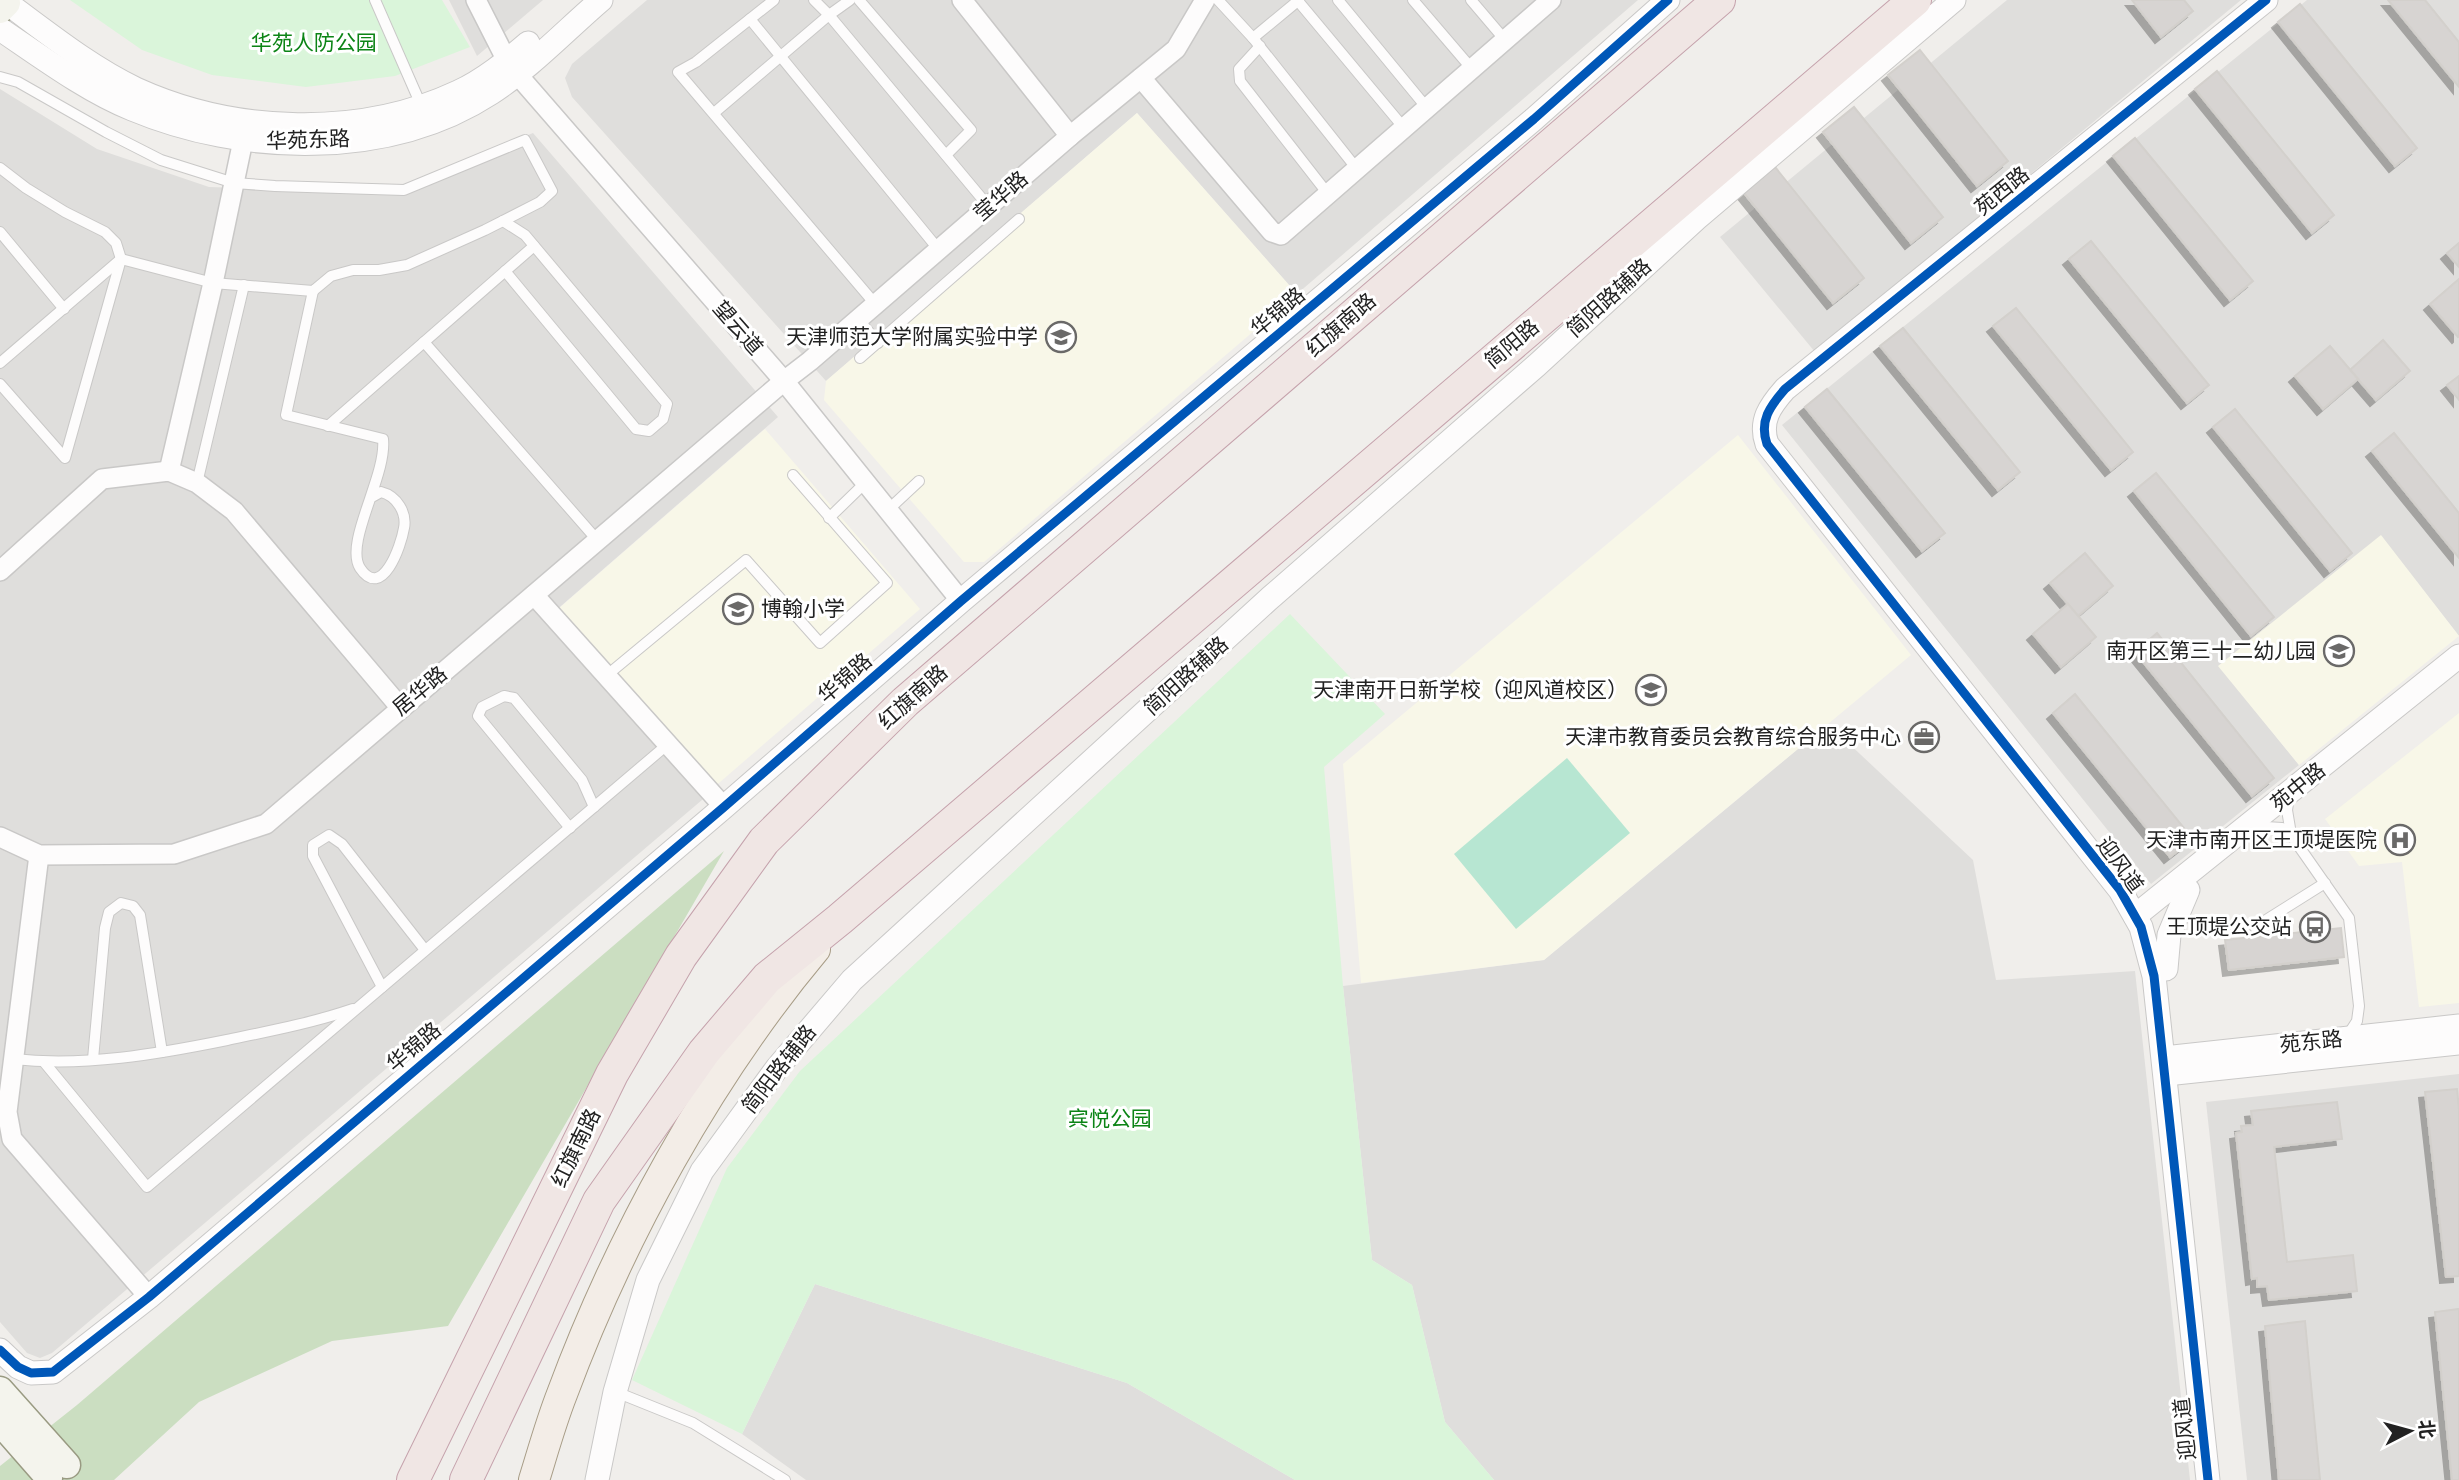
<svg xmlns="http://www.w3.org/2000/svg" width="2459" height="1480" viewBox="0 0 2459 1480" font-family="Manrope,'Noto Sans SC',sans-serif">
<defs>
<filter id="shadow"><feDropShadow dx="-6" dy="6" stdDeviation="0" flood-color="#0004"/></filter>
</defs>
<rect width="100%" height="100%" fill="#f0eeeb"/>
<g fill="#dfdedc">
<polygon points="449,0 543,0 477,56"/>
<polygon points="647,0 1638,0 1297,294 1137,113 826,381 572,97 565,78 572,64"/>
<polygon points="2007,0 2241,0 1815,352 1720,237"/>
<polygon points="2307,0 2459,0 2459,636 2381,536 2219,666 2299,765 2151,884 1782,425"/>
<polygon points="0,89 97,149 209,187 386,193 533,133 778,417 553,613 709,794 52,1353 40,1358 27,1353 0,1322"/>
<polygon points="1828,724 1973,860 1996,980 2135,971 2190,1480 1494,1480 1445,1422 1412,1285 1372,1260 1343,986 1544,960"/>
<polygon points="2459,1074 2459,1480 2247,1480 2206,1102"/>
<polygon points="815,1284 1127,1383 1295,1480 806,1480 742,1434"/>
</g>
<g fill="#f8f7e8">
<polygon points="1137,113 1297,294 984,562 964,562 824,400 826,381"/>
<polygon points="765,429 920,609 712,789 557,610"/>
<polygon points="1738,435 1911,655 1544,960 1361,983 1343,764"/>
<polygon points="2381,535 2459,636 2299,765 2218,666"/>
<polygon points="2459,713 2459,1003 2419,1007 2402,862 2359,866 2325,819"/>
</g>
<polygon fill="#cbdec1" points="724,851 448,1326 332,1341 199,1402 114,1480 0,1480 0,1466 77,1405"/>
<g fill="#daf5da">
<polygon points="70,0 442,0 470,47 395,76 306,87 212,75 142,50"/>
<polygon points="1290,614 1385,714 1324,767 1343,986 1372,1260 1412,1285 1445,1422 1494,1480 1295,1480 1127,1383 815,1284 742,1434 632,1380 727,1168 800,1071"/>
</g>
<polygon fill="#b7e6d2" points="1567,758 1630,833 1516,929 1454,854"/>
<g fill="#d7d4d2" stroke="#d3d0cc" stroke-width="2" filter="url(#shadow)">
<polygon points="2132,0 2184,0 2193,11 2161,37"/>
<polygon points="2388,0 2425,0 2459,42 2459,87"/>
<polygon points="2300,4 2417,148 2395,166 2278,22"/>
<polygon points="1920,50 2008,161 1977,186 1888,75"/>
<polygon points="2217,71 2334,215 2312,233 2195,89"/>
<polygon points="1854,107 1943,217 1911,243 1823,132"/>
<polygon points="2135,138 2253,281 2230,300 2113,156"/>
<polygon points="1775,167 1864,278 1833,303 1744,193"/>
<polygon points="2091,241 2209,385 2187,403 2069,259"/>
<polygon points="2459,243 2459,267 2447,253"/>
<polygon points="2459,279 2459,336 2458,337 2430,304"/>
<polygon points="2016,308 2133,452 2111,470 1993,326"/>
<polygon points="1903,328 2020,472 1998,490 1880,346"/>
<polygon points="2383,340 2410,371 2376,400 2350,370"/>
<polygon points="2330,346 2358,379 2323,409 2295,376"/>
<polygon points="2459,376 2459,400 2447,385"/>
<polygon points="1827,389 1945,533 1922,551 1805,407"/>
<polygon points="2235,409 2352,553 2330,571 2213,427"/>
<polygon points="2394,433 2459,513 2459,558 2372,451"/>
<polygon points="2156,473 2274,617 2251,636 2134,491"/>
<polygon points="2085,553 2113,586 2078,616 2050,583"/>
<polygon points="2068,604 2096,637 2061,667 2033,634"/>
<polygon points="2157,633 2274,778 2252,796 2135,652"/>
<polygon points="2075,694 2193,839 2170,857 2053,713"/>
<polygon points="2341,928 2344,957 2229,970 2225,940"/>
<polygon points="2457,1089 2459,1109 2459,1276 2446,1277 2425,1092"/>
<polygon points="2337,1102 2342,1139 2274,1147 2287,1262 2353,1255 2357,1291 2269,1300 2267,1286 2257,1287 2257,1278 2252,1279 2236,1133 2242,1132 2241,1126 2253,1125 2251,1111"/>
<polygon points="2459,1309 2459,1480 2452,1480 2435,1312"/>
<polygon points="2305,1321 2320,1480 2279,1480 2265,1326"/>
</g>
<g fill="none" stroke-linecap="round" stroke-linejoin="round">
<g stroke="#c9c8c7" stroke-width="12">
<g id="service">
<polyline points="375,0 421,105"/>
<polyline points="774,0 696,62 678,72 876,305"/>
<polyline points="850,0 829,15 989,207"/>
<polyline points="859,0 971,130 946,155"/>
<polyline points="1218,0 1253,38 1357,169"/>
<polyline points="1338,0 1427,108"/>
<polyline points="1413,0 1472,69"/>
<polyline points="1471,0 1505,40"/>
<polyline points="1298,1 1404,128"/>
<polyline points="750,19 939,250"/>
<polyline points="1253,38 1299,0"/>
<polyline points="1260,46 1239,69 1240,81 1328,194"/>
<polyline points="0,77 18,82 106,132 161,160 234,183 275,186 404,190 525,140 552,191 540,202 485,230 407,265 379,270 353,270 331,276 313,291 213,283 121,259 0,363"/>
<polyline points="714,113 829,15 814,0"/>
<polyline points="0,168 26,188 65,212 105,232 116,243 121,259 65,458 0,384"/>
<polyline points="503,221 525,235 667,404 663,419 649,431 636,429 505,271"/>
<polyline points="0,232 64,309"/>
<path d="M313 291 286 415 383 439C387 476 344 542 360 568 382 601 401 546 404 528 407 513 397 496 381 492L372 497"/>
<polyline points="859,320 878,343"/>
<polyline points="424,342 598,541"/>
<polyline points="860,358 1019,219"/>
<polyline points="328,426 534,246"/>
<polyline points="197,483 244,285"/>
<polyline points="888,510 919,481"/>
<polyline points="829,518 866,482"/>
<polyline points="606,676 746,560 820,643 887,583 793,475"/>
<polyline points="2289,797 2287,810 2291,834"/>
<polyline points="2266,827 2282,828 2291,835 2349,918 2359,1006 2357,1021 2348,1035"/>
<polyline points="570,828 478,716 482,707 504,696 514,698 582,780 594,807"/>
<polyline points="2255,927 2325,883"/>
<polyline points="382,987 313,856 313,845 329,835 342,844 425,950"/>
<path d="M13 1059C84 1067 158 1054 227 1040 270 1031 312 1023 353 1009"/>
<polyline points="93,1059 105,928 109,912 121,903 133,906 140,915 162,1052"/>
<polyline points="44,1062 147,1187 668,744"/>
<polyline points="616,1392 693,1423 785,1480"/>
</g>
</g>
<g stroke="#c9c8c7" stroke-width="22">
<g id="minor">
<polyline points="476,0 507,61 517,74 784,381 961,601"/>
<polyline points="962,0 1070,136"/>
<polyline points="1141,78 1272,232 1281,235 1551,0"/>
<polyline points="169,471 213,283 246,126"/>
<polyline points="0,571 102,479 169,471 197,483 234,511 400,707"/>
<polyline points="534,595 724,807"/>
<polyline points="0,837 39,855 174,854 266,824 784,381 810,361 1070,136 1176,49 1205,0"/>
<polyline points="39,855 7,1112 12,1139 149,1297"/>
</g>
</g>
<g stroke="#c9c8c7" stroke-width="25">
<g id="tertiary">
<path d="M7 3C49 34 90 67 136 89 235 134 360 138 458 92 484 80 507 61 528 43"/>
<path d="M0 29C40 56 87 91 132 109 242 155 388 160 491 93 530 68 566 30 601 0"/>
<polyline points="2135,916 2459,656"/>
<polyline points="2166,969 2169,935 2188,890"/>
<polyline points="2164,1058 2459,1026"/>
<polyline points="2166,1074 2459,1043"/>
<polyline points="0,1350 18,1367 31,1373 53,1372 149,1297 724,807 961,601 1534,119 1668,0"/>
<polyline points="597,1480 615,1392 648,1280 702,1171 777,1068 852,980 1270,598 1537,365 1696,219 1954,0"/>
<path d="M2208 1480 2154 976 2141 927 2120 890 1767 444C1759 421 1770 406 1785 389L2266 0"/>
</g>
</g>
<g stroke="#999a82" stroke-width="29">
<g id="secondary">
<polyline points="0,10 7,3 5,0"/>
<polyline points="0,1390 67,1465"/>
<polyline points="0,1422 49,1478"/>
</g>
</g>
<g stroke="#a79c86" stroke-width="32">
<path id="primary" d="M534 1480C543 1451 551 1422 562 1394 620 1238 708 1077 815 949"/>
</g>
<g stroke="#c5a2ac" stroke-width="34">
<g id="trunk">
<polyline points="413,1480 612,1074 681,956 764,841 905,702 1719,0"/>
<polyline points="466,1480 599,1201 704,1052 767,978 840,919 1915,0"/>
</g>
</g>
<use href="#service" stroke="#fdfcfc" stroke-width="10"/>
<use href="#minor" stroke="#fdfcfc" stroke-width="19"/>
<use href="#tertiary" stroke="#fdfcfc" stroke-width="23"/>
<use href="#secondary" stroke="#f4f4ed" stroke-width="26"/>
<use href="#primary" stroke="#f3ede7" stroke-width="30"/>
<use href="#trunk" stroke="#f0e6e4" stroke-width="32"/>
<g stroke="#fff" stroke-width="13">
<g id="cycleway">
<polyline points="0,1350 18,1367 31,1373 53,1372 149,1297 724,807 961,601 1534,119 1668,0"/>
<path d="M2208 1480 2154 976 2141 927 2120 890 1767 444C1759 421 1770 406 1785 389L2266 0"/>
</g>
</g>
<use href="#cycleway" stroke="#0057b8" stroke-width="9"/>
</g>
<defs>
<g id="university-ring" transform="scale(1.575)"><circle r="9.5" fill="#fff" stroke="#6a6968" stroke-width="1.5"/><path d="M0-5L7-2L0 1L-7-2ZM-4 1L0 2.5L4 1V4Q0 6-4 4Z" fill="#6a6968"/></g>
<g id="school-ring" transform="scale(1.575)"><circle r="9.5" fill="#fff" stroke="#6a6968" stroke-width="1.5"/><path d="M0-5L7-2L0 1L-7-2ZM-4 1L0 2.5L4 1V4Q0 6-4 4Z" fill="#6a6968"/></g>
<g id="office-ring" transform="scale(1.575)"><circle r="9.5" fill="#fff" stroke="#6a6968" stroke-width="1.5"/><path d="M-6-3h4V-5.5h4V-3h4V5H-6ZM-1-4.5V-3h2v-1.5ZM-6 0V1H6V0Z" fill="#6a6968"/></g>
<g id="hospital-ring" transform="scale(1.575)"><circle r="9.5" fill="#fff" stroke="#6a6968" stroke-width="1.5"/><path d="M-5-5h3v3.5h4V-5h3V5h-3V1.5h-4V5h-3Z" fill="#6a6968"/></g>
<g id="bus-ring" transform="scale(1.575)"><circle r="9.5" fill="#fff" stroke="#6a6968" stroke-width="1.5"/><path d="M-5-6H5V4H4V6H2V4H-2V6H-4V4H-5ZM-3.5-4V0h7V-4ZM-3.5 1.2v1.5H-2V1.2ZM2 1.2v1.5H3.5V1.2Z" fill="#6a6968"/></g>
</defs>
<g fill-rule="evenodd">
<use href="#university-ring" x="1061" y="337"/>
<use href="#school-ring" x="738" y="609"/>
<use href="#school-ring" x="2339" y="651"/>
<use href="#school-ring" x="1651" y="690"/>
<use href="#office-ring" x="1924" y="737"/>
<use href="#hospital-ring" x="2400" y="840"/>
<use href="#bus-ring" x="2315" y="927"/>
</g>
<g text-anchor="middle" stroke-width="6" stroke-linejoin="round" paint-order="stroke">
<g font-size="21" fill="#0c8416" stroke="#fff">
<text x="314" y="50">华苑人防公园</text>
<text x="1110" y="1126">宾悦公园</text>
</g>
<g font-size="21" fill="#222" stroke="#fff">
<text transform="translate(308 140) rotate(-2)" y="7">华苑东路</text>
<text transform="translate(2002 191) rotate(-39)" y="7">苑西路</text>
<text transform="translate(1001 196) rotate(-41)" y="7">莹华路</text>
<text transform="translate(1609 298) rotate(-42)" y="7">简阳路辅路</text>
<text transform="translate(1278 312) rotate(-40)" y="7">华锦路</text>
<text transform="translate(1341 325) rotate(-41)" y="7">红旗南路</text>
<text transform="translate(738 328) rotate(49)" y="7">望云道</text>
<text transform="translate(1512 344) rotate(-40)" y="7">简阳路</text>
<text transform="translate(1186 676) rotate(-42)" y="7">简阳路辅路</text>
<text transform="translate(845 678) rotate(-41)" y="7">华锦路</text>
<text transform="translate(420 691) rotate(-40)" y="7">居华路</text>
<text transform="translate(913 697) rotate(-42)" y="7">红旗南路</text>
<text transform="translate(2298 787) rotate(-39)" y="7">苑中路</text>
<text transform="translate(2120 865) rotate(54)" y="7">迎风道</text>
<text transform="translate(2311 1042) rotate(-6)" y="7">苑东路</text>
<text transform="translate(414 1047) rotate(-40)" y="7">华锦路</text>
<text transform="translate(779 1069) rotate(-52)" y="7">简阳路辅路</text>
<text transform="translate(576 1148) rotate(-64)" y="7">红旗南路</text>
<text transform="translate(2185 1429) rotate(-96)" y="7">迎风道</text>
</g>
<g font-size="21" fill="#222" stroke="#fff" text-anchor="end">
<text x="1038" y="344">天津师范大学附属实验中学</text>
<text x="761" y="616" text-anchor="start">博翰小学</text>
<text x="2316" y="658">南开区第三十二幼儿园</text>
<text x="1628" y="697">天津南开日新学校（迎风道校区）</text>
<text x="1901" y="744">天津市教育委员会教育综合服务中心</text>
<text x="2377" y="847">天津市南开区王顶堤医院</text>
<text x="2292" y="934">王顶堤公交站</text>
</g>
</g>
<g transform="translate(2410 1431) rotate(84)" stroke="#ffffff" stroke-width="5" paint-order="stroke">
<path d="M0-5L12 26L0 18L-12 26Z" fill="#222222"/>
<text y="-10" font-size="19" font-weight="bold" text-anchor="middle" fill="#222222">北</text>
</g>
</svg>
